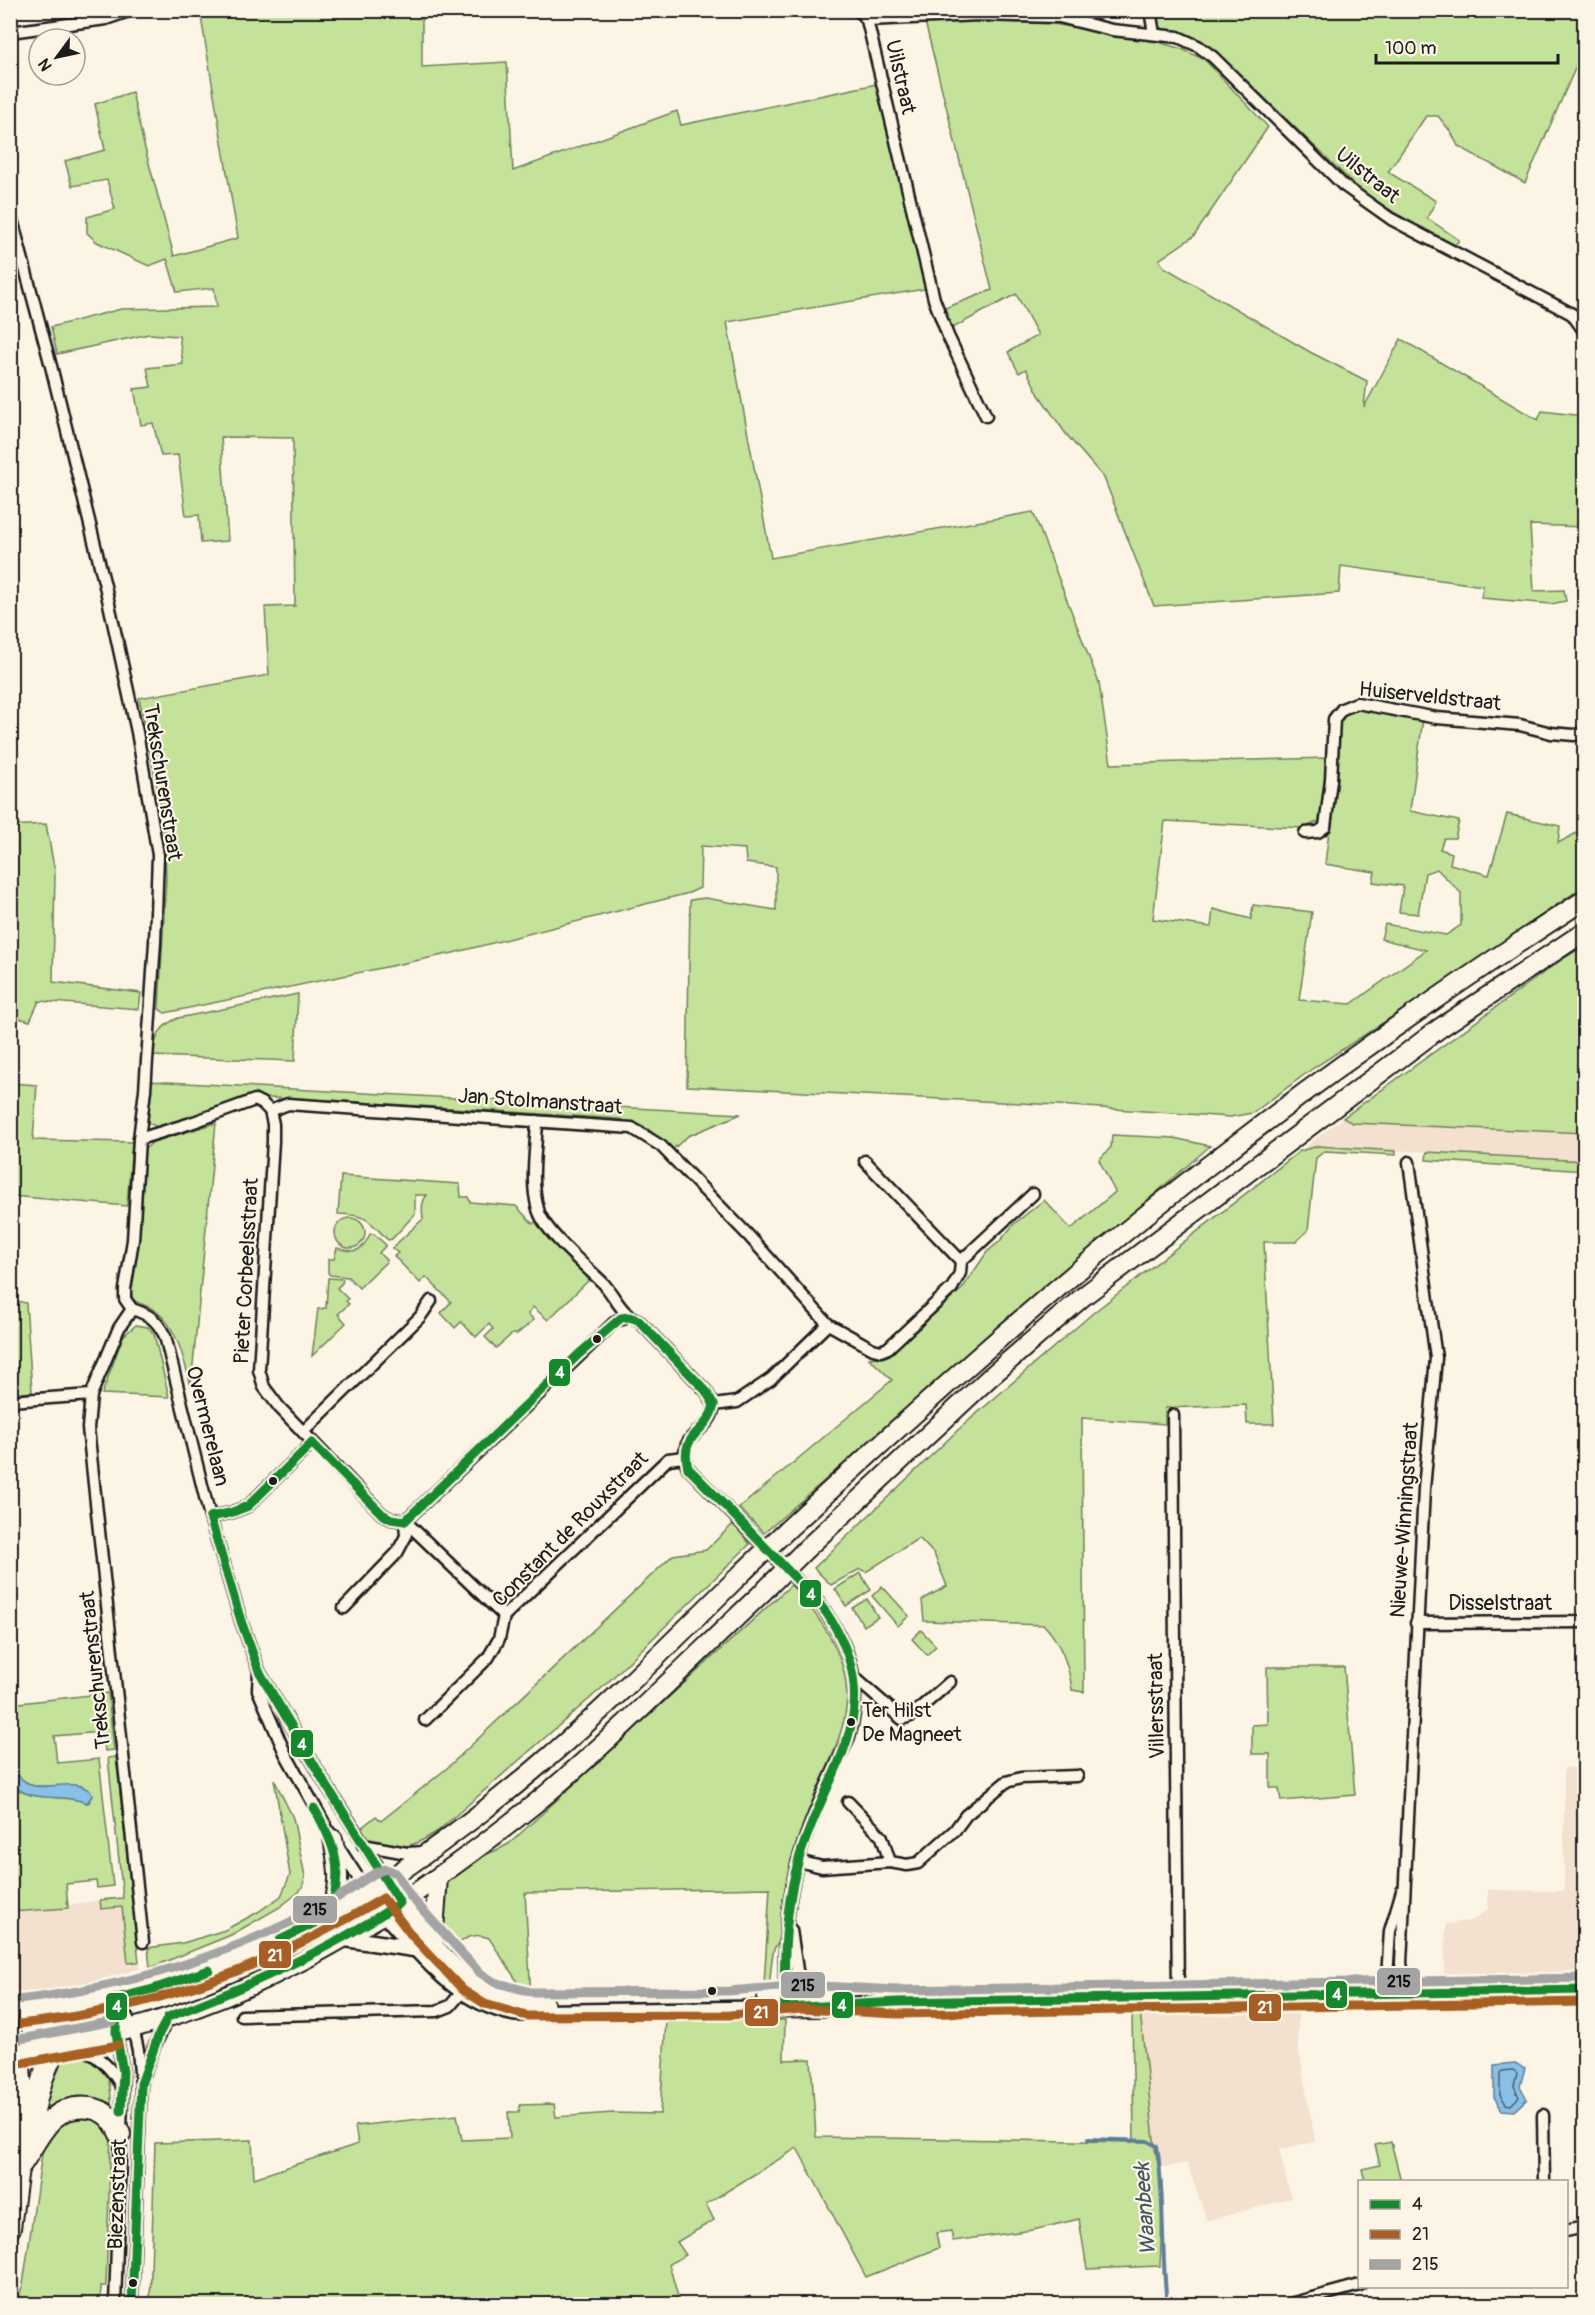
<svg xmlns="http://www.w3.org/2000/svg" width="1595" height="2315" viewBox="0 0 1595 2315" font-family="Pangolin,sans-serif">
<rect width="100%" height="100%" fill="#fcf5e5"/>
<filter id="ink" filterUnits="userSpaceOnUse"><feTurbulence type="fractalNoise" baseFrequency=".0167" numOctaves="2"/><feDisplacementMap in="SourceGraphic" scale="12" xChannelSelector="R" yChannelSelector="G"/><feConvolveMatrix kernelMatrix="1 2 1 2 8 2 1 2 1" color-interpolation-filters="sRGB"/></filter>
<g filter="url(#ink)">
<g fill="#f4e0ce">
<polygon points="1343,1118 1353,1123 1584,1133 1584,1161 1318,1146 1300,1151"/>
<polygon points="1584,1767 1584,1979 1444,1981 1446,1924 1474,1920 1488,1909 1488,1890 1564,1891 1564,1768"/>
<polygon points="100,1900 101,1909 122,1907 128,1963 139,1962 140,1969 85,1983 42,1991 11,1993 11,1912 68,1908 68,1905"/>
<polygon points="1298,2005 1298,2045 1315,2142 1279,2149 1291,2198 1207,2221 1187,2163 1159,2168 1155,2149 1140,2011"/>
</g>
<g fill="#c4e29a" stroke="#707f5b" stroke-width="1.5">
<path d="M1155 10 1584 11V48L1525 183 1458 146 1451 132 1438 116H1426L1388 172 1436 201 1427 218 1459 240 1453 248 1364 194 1220 55C1210 48 1202 41 1191 36 1179 31 1163 33 1155 23Z"/>
<polygon points="200,11 422,11 422,67 507,62 513,171 677,111 681,125 877,84 925,289 727,322 771,558 1033,512 1099,683 1111,764 1328,758 1322,820 1303,828 1165,821 1153,919 1211,927 1213,909 1251,919 1253,905 1312,912 1299,1000 1351,1004 1426,950 1381,939 1385,924 1446,935 1461,925 1461,893 1437,869 1425,873 1418,914 1399,912 1403,886 1373,882 1375,872 1325,864 1331,814 1336,730 1340,716 1353,708 1423,719 1410,811 1459,821 1455,838 1444,838 1440,849 1452,853 1450,864 1489,875 1507,814 1560,826 1558,843 1584,829 1584,886 1444,983 1312,1069 1253,1113 1230,1117 1057,1105 687,1086 690,900 705,898 776,910 776,867 746,863 745,849 701,846 700,888 689,893 453,953 165,1013 159,1009 166,877 164,821 139,698 269,675 265,607 295,606 293,438 221,437 228,541 201,543 199,515 186,516 178,455 161,456 153,423 141,425 134,389 151,387 147,368 183,364 179,336 149,334 57,354 51,327 121,309 217,307 214,288 177,292 167,259 149,266 97,242 87,233 87,217 115,209 107,180 72,186 65,161 105,150 95,104 132,92 143,141 174,256 238,238"/>
<polygon points="978,21 1054,24 1158,42 1182,49 1205,60 1268,127 1194,236 1159,260 1164,267 1310,352 1367,381 1364,407 1401,339 1538,420 1542,411 1584,416 1584,527 1530,525 1534,591 1564,590 1566,601 1551,604 1481,598 1483,586 1341,566 1339,593 1154,606 1104,478 1066,434 1039,395 1026,369 1019,373 1008,352 1038,335 1016,294 949,330 940,310 992,290 925,22"/>
<polygon points="46,824 55,872 53,982 141,993 139,1009 39,1001 30,1021 11,1016 11,826"/>
<polygon points="1584,946 1584,1133 1352,1123 1343,1118 1561,960"/>
<path d="M298 994 295 1061 152 1056C157 1035 158 1027 178 1018Z"/>
<polygon points="149,1081 741,1114 688,1136 672,1150 648,1129 619,1119 327,1100 243,1097 204,1114 160,1128 148,1123"/>
<polygon points="11,1083 37,1085 33,1140 132,1142 127,1206 11,1196"/>
<path d="M216 1123 191 1386C184 1361 178 1328 157 1312 149 1305 140 1305 132 1299L131 1290 135 1269 145 1149 153 1142Z"/>
<polygon points="1112,1135 1174,1138 1210,1146 764,1533 739,1508 892,1380 869,1358 888,1356 962,1289 987,1252 1000,1241 1014,1224 1044,1200 1071,1229 1115,1192 1099,1160 1111,1147"/>
<path d="M1318 1146 1396 1151V1155L1325 1151 1316 1158 1308 1230 1296 1242H1264L1274 1424H1247L1246 1405 1165 1408V1424L1082 1418 1084 1692 1072 1690C1069 1666 1061 1643 1044 1625L924 1621 922 1600 947 1586 934 1554 919 1538 866 1572 860 1569 831 1585 814 1568 959 1429 1093 1313 1300 1151Z"/>
<polygon points="1427,1152 1584,1161 1584,1171 1426,1160"/>
<path d="M341 1176 460 1184 461 1197H468L470 1202 516 1206 533 1224 537 1220 589 1280 548 1320 533 1307 528 1314 534 1320 517 1334H512L496 1348 485 1337 493 1329 489 1324 476 1337 461 1322 455 1328 441 1313 451 1302 426 1277 420 1283 394 1256 398 1253 392 1248 423 1219C422 1210 421 1202 427 1195H415V1214L392 1239 388 1240C368 1220 368 1215 338 1214Z"/>
<circle cx="350" cy="1233" r="15"/>
<path d="M370 1234H374L386 1245 379 1253 387 1261 359 1288 348 1277 330 1275 328 1273V1259H334L337 1248C355 1253 362 1253 370 1234Z"/>
<polygon points="328,1278 343,1279 342,1283 337,1288 348,1299 346,1301 349,1304 338,1314 346,1323 312,1356 318,1309 326,1308"/>
<polygon points="10,1299 26,1303 32,1392 11,1394"/>
<polygon points="136,1325 148,1327 154,1334 169,1397 102,1394 123,1336"/>
<path d="M733 1524 750 1544 603 1687 438 1831C407 1851 400 1850 365 1840L360 1829 376 1816 381 1821 446 1769 673 1555 706 1550Z"/>
<polygon points="860,1573 871,1590 846,1606 835,1589"/>
<path d="M791 1585C823 1620 855 1664 845 1715 838 1752 813 1793 801 1830 793 1853 786 1877 783 1901 781 1912 784 1927 781 1937 780 1942 776 1945 774 1949 771 1960 771 1974 769 1986L764 1984 770 1888 525 1893 531 1996 526 1995 489 1938C473 1931 463 1939 451 1950 440 1941 440 1933 442 1920 443 1910 442 1897 446 1887 454 1863 491 1855 510 1843Z"/>
<polygon points="882,1586 909,1616 898,1626 872,1596"/>
<polygon points="867,1599 878,1617 864,1626 852,1608"/>
<polygon points="921,1630 936,1646 927,1655 912,1639"/>
<polygon points="1267,1667 1344,1667 1355,1795 1281,1801 1279,1788 1270,1788 1270,1754 1252,1754 1252,1725 1268,1724"/>
<path d="M108 1693 114 1750 105 1751 102 1732 54 1736 57 1763 99 1759 113 1886 97 1888 96 1881 66 1884 68 1908 11 1912 10 1783C31 1805 61 1792 88 1803L90 1801 82 1786H34L24 1781 11 1769V1704Z"/>
<polygon points="116,1757 139,1962 128,1963 122,1907 101,1909 100,1900 123,1898 108,1758"/>
<polygon points="274,1779 293,1818 305,1876 303,1886 299,1892 280,1907 231,1935 150,1968 148,1948 183,1943 225,1930 258,1912 281,1896 290,1875"/>
<path d="M1132 2011H1140L1155 2149C1164 2187 1162 2227 1160 2266L1087 2269 1079 2219 1033 2230 953 2241 951 2231 936 2233 939 2248 866 2277 797 2148 706 2204 714 2220 677 2242 686 2255 669 2264 680 2304H150L155 2143 252 2140 254 2178 358 2144 355 2126 457 2115 462 2140 510 2138 508 2112H519L520 2105 554 2104 556 2117 613 2113 660 2114 666 2019 785 2020 784 2060 811 2059 816 2137 1134 2142Z"/>
<path d="M68 2053C104 2052 112 2077 111 2108L41 2121 55 2060Z"/>
<polygon points="70,2115 103,2119 111,2133 106,2286 101,2286 100,2304 16,2304 23,2284 44,2140"/>
<polygon points="1391,2142 1401,2181 1362,2181 1365,2181 1362,2169 1380,2165 1375,2145"/>
</g>
<g fill="#89c0e7" stroke="#5d7e96" stroke-width="1.5">
<path d="M11 1769C17 1775 25 1784 34 1786 53 1789 76 1778 91 1792L92 1796 87 1803C61 1792 31 1805 11 1783Z"/>
<polygon points="1515,2063 1525,2068 1520,2086 1527,2099 1514,2111 1502,2110 1494,2097 1494,2065"/>
</g>
<g fill="none" stroke-linecap="round" stroke-linejoin="round">
<polygon stroke="#485e6d" stroke-width="1.5" points="1513,2070 1517,2073 1514,2086 1519,2097 1511,2105 1506,2104 1500,2095 1500,2073 1502,2071"/>
<path stroke="#5d7e96" stroke-width="4" d="M1088 2139 1147 2141 1157 2146C1165 2198 1161 2252 1167 2304"/>
<g stroke="#1c1c1c" stroke-width="15">
<g id="minor">
<polyline points="858,10 867,20"/>
<polyline points="1150,10 1154,34"/>
<polyline points="867,20 979,15 1059,17 1112,30 1178,37 1198,46 1213,57 1343,185 1391,219 1572,314 1584,331"/>
<polyline points="867,20 934,299 948,336 986,416"/>
<polyline points="10,32 106,19 132,10"/>
<polyline points="10,212 51,366 106,590 137,732 158,855 155,942 145,1090 139,1139 133,1240 125,1289 125,1299 132,1309"/>
<polyline points="1305,833 1318,832 1325,827 1331,780 1334,719 1342,709 1357,703 1437,718 1520,725 1551,733 1574,735 1584,733"/>
<polyline points="270,1111 288,1104 632,1128 661,1146 748,1235 828,1324 873,1349 881,1351 888,1348 952,1288 960,1273 961,1261 1033,1194"/>
<polyline points="270,1111 273,1124 273,1141 259,1370 264,1387 279,1407 382,1514 391,1519 405,1521 504,1616"/>
<path d="M537 1121C536 1149 530 1182 538 1209 543 1231 587 1267 604 1284 615 1297 622 1315 638 1320L706 1391 714 1405"/>
<polyline points="139,1139 188,1124 255,1100 263,1104 270,1111"/>
<polyline points="865,1161 961,1261"/>
<polyline points="132,1309 119,1328 91,1395 88,1428 143,1942"/>
<path d="M132 1309C150 1315 156 1319 165 1336L210 1517 241 1621 259 1671 325 1783 387 1881"/>
<polyline points="10,1401 91,1395"/>
<path d="M714 1405C712 1434 674 1432 688 1468L819 1603C850 1644 864 1686 849 1737 831 1778 810 1819 798 1861 786 1907 783 1957 785 2004"/>
<polyline points="714,1405 737,1402 771,1379 828,1324"/>
<polyline points="1173,1415 1178,1997"/>
<polyline points="303,1432 420,1317 431,1301"/>
<polyline points="210,1517 230,1513 248,1506 312,1443"/>
<polyline points="405,1521 616,1321 629,1317"/>
<polyline points="344,1608 397,1553 406,1536 405,1521"/>
<polyline points="1416,1623 1584,1622"/>
<polyline points="259,1671 258,1690 285,1753 333,1839 368,1893"/>
<polyline points="855,1678 902,1719 911,1716 950,1682"/>
<polyline points="425,1720 488,1658 499,1639 504,1616 668,1459 684,1457"/>
<polyline points="848,1802 882,1837 890,1862"/>
<polyline points="363,1845 407,1853 425,1852"/>
<polyline points="798,1861 822,1867 890,1862 907,1865 918,1863 955,1830 966,1815 1006,1782 1021,1778 1077,1776"/>
<polyline points="791,1930 802,2003"/>
<polyline points="1386,1993 1390,1931 1402,1891"/>
<polyline points="1406,1993 1401,1963 1424,1489 1436,1358 1409,1162"/>
<polyline points="117,1998 133,2028 138,2050 141,2084 132,2304"/>
<polyline points="242,2016 437,2011 450,2006 467,1986"/>
<path d="M74 2042C95 2055 111 2065 122 2088"/>
<polyline points="142,2081 154,2047 168,2018"/>
<polyline points="1543,2115 1544,2182"/>
<polyline points="1566,2231 1584,2227"/>
<polyline points="115,2304 123,2072 116,2033 117,2001"/>
<polyline points="1290,2304 1360,2285"/>
</g>
</g>
<g stroke="#1c1c1c" stroke-width="20">
<g id="secondary">
<path d="M400 1903C423 1931 456 1976 488 1992 505 2001 528 2004 546 2004"/>
<path d="M385 1914C423 1955 456 2002 515 2013L820 2008 897 2002 1584 1990"/>
<polyline points="342,1938 417,1949"/>
<polyline points="765,1999 837,1998"/>
</g>
</g>
<g stroke="#1c1c1c" stroke-width="22">
<g id="primary">
<path d="M329 1916C342 1885 339 1871 333 1839"/>
<path d="M10 2013C140 2005 257 1957 368 1893"/>
<polyline points="10,2028 19,2052"/>
<path d="M10 2053C113 2040 214 2007 305 1959 332 1945 358 1929 385 1914"/>
</g>
</g>
<g stroke="#1c1c1c" stroke-width="22">
<g id="trunk">
<path d="M788 1529C927 1401 1067 1274 1217 1159 1335 1067 1459 981 1584 900"/>
<polyline points="806,1549 989,1378 1085,1295 1440,1028 1584,932"/>
<path d="M744 1571C676 1638 609 1706 536 1768 483 1813 427 1855 368 1893L385 1914C439 1877 492 1839 543 1797 620 1732 691 1660 764 1591"/>
<polyline points="433,1943 438,1877"/>
</g>
</g>
<g stroke="#1c1c1c" stroke-width="24">
<g id="motorway">
<path d="M33 2119C37 2091 44 2069 58 2044"/>
<path d="M20 2166C40 2138 49 2103 90 2108 106 2110 114 2121 120 2134"/>
<polyline points="10,2228 24,2123 19,2052"/>
</g>
</g>
<use href="#minor" stroke="#fcf5e5" stroke-width="10"/>
<use href="#secondary" stroke="#fcf5e5" stroke-width="15"/>
<use href="#primary" stroke="#fcf5e5" stroke-width="18"/>
<use href="#trunk" stroke="#fcf5e5" stroke-width="18"/>
<use href="#motorway" stroke="#fcf5e5" stroke-width="20"/>
<g stroke="#1c1c1c" stroke-width="22" stroke-linecap="butt">
<g id="trunk-bridge">
<polyline points="744,1571 788,1529"/>
<polyline points="764,1591 806,1549"/>
</g>
</g>
<use href="#trunk-bridge" stroke="#fcf5e5" stroke-width="18"/>
<g stroke="#fcf5e5" stroke-width="14">
<g id="bus-1">
<path d="M714 1405C707 1435 679 1432 688 1468 718 1498 747 1529 777 1559 795 1579 817 1597 831 1620 889 1715 825 1770 799 1859 785 1907 783 1958 785 2008L897 2002 1584 1990"/>
<polyline points="312,1443 382,1514 391,1519 405,1521"/>
<polyline points="210,1517 230,1513 248,1506 312,1443"/>
<polyline points="405,1521 579,1354 621,1318 629,1317 638,1320 706,1391 714,1405"/>
<path d="M280 1940 329 1916C344 1871 337 1848 314 1808"/>
<polyline points="121,2111 123,2072 116,2033 117,1998 153,1989 209,1970"/>
<path d="M132 2304 141 2084 159 2034 168 2017C249 1986 327 1951 400 1903L325 1783 259 1671 241 1621 210 1517"/>
</g>
</g>
<g stroke="#fcf5e5" stroke-width="14">
<g id="bus-2">
<path d="M11 2025C152 2010 262 1971 383 1898L412 1936 463 1990 485 2004 527 2016 730 2015 802 2009 897 2014 1584 2002"/>
<polyline points="12,2065 118,2045"/>
</g>
</g>
<g stroke="#fcf5e5" stroke-width="14">
<g id="bus-3">
<path d="M10 2001C110 1990 196 1966 286 1924 307 1915 327 1903 347 1892 359 1884 373 1872 386 1869L396 1873 410 1896 479 1972 494 1982 531 1992 729 1991 803 1985 897 1990 1584 1978"/>
<polyline points="10,2041 114,2021"/>
</g>
</g>
<use href="#bus-1" stroke="#15882e" stroke-width="9"/>
<use href="#bus-2" stroke="#a85e24" stroke-width="9"/>
<use href="#bus-3" stroke="#a4a4a4" stroke-width="9"/>
</g>
</g>
<g fill="#1c1c1c" stroke="#fcf5e5" stroke-width="2">
<circle cx="597" cy="1339" r="5"/>
<circle cx="273" cy="1481" r="5"/>
<circle cx="851" cy="1722" r="5"/>
<circle cx="712" cy="1991" r="5"/>
<circle cx="133" cy="2283" r="5"/>
</g>
<g text-anchor="middle" stroke-width="4.5" stroke-linejoin="round" paint-order="stroke">
<g font-size="20" fill="#1c1c1c" stroke="#fcf5e5" text-anchor="start">
<text x="862" y="1717">Ter Hilst<tspan x="862" dy="24">De Magneet</tspan></text>
</g>
<g font-size="21" fill="#1c1c1c" stroke="#fcf5e5">
<text transform="translate(901 77) rotate(77)" y="7">Uilstraat</text>
<text transform="translate(1368 175) rotate(39)" y="7">Uilstraat</text>
<text transform="translate(1430 696) rotate(6)" y="7">Huiserveldstraat</text>
<text transform="translate(163 782) rotate(81)" y="7">Trekschurenstraat</text>
<text transform="translate(540 1101) rotate(4)" y="7">Jan Stolmanstraat</text>
<text transform="translate(246 1271) rotate(-87)" y="7">Pieter Corbeelsstraat</text>
<text transform="translate(208 1426) rotate(76)" y="7">Overmerelaan</text>
<text transform="translate(1404 1520) rotate(-86)" y="7">Nieuwe-Winningstraat</text>
<text transform="translate(570 1529) rotate(-45)" y="7">Constant de Rouxstraat</text>
<text x="1500" y="1610">Disselstraat</text>
<text transform="translate(95 1670) rotate(-96)" y="7">Trekschurenstraat</text>
<text transform="translate(1156 1706) rotate(-91)" y="7">Villersstraat</text>
<text transform="translate(117 2194) rotate(-88)" y="7">Biezenstraat</text>
</g>
<g font-size="22" font-style="italic" fill="#425563" stroke="#fcf5e5">
<text transform="translate(1144 2209) rotate(-94)" y="8">Waanbeek</text>
</g>
</g>
<g stroke="#fcf5e5" stroke-width="2">
<rect x="548" y="1358" width="23" height="29" rx="6" fill="#15882e"/>
<rect x="799" y="1579" width="23" height="29" rx="6" fill="#15882e"/>
<rect x="290" y="1729" width="24" height="29" rx="6" fill="#15882e"/>
<rect x="292" y="1895" width="46" height="29" rx="6" fill="#a4a4a4"/>
<rect x="258" y="1940" width="34" height="29" rx="6" fill="#a85e24"/>
<rect x="1376" y="1967" width="45" height="29" rx="6" fill="#a4a4a4"/>
<rect x="780" y="1971" width="46" height="28" rx="6" fill="#a4a4a4"/>
<rect x="1325" y="1980" width="23" height="29" rx="6" fill="#15882e"/>
<rect x="831" y="1991" width="23" height="28" rx="6" fill="#15882e"/>
<rect x="105" y="1992" width="23" height="29" rx="6" fill="#15882e"/>
<rect x="1248" y="1993" width="34" height="29" rx="6" fill="#a85e24"/>
<rect x="744" y="1998" width="35" height="29" rx="6" fill="#a85e24"/>
</g>
<g font-size="16" text-anchor="middle" font-weight="bold" fill="#fff">
<text x="560" y="1378">4</text>
<text x="811" y="1600">4</text>
<text x="302" y="1750">4</text>
<text x="275" y="1961">21</text>
<text x="1337" y="2000">4</text>
<text x="842" y="2011">4</text>
<text x="117" y="2012">4</text>
<text x="1265" y="2013">21</text>
<text x="761" y="2018">21</text>
</g>
<g font-size="16" text-anchor="middle" font-weight="bold" fill="#111">
<text x="315" y="1915">215</text>
<text x="1399" y="1987">215</text>
<text x="803" y="1991">215</text>
</g>
<rect width="1595" height="2315" fill="none" stroke="#fcf5e5" stroke-width="36"/>
<rect x="18" y="18" width="1559" height="2279" fill="none" stroke="#1c1c1c" stroke-width="2" filter="url(#ink)"/>
<rect x="1358" y="2180" width="210" height="108" fill="#fcf5e5" stroke="#a29e95" stroke-width="1.5"/>
<rect x="1370" y="2200" width="30" height="9" fill="#15882e" stroke="#a29e95" stroke-width="1.5"/>
<text x="1412" y="2210" font-size="18" fill="#1c1c1c">4</text>
<rect x="1370" y="2230" width="30" height="9" fill="#a85e24" stroke="#a29e95" stroke-width="1.5"/>
<text x="1412" y="2240" font-size="18" fill="#1c1c1c">21</text>
<rect x="1370" y="2260" width="30" height="9" fill="#a4a4a4" stroke="#a29e95" stroke-width="1.5"/>
<text x="1412" y="2270" font-size="18" fill="#1c1c1c">215</text>
<g transform="translate(57 57) rotate(237)"><circle r="28" fill="#fcf5e5" stroke="#a29e95" stroke-width="1.5"/>
<path d="M0-4.5L10 22L0 15L-10 22Z" fill="#1c1c1c"/>
<text y="-9" font-size="16" font-weight="bold" text-anchor="middle" fill="#1c1c1c">N</text>
</g>
<path d="M1376 54v9h182v-9" fill="none" stroke="#1c1c1c" stroke-width="3"/>
<text x="1385" y="54" font-size="18" fill="#1c1c1c" stroke="#fcf5e5" stroke-width="4.5" paint-order="stroke">100 m</text>
</svg>
